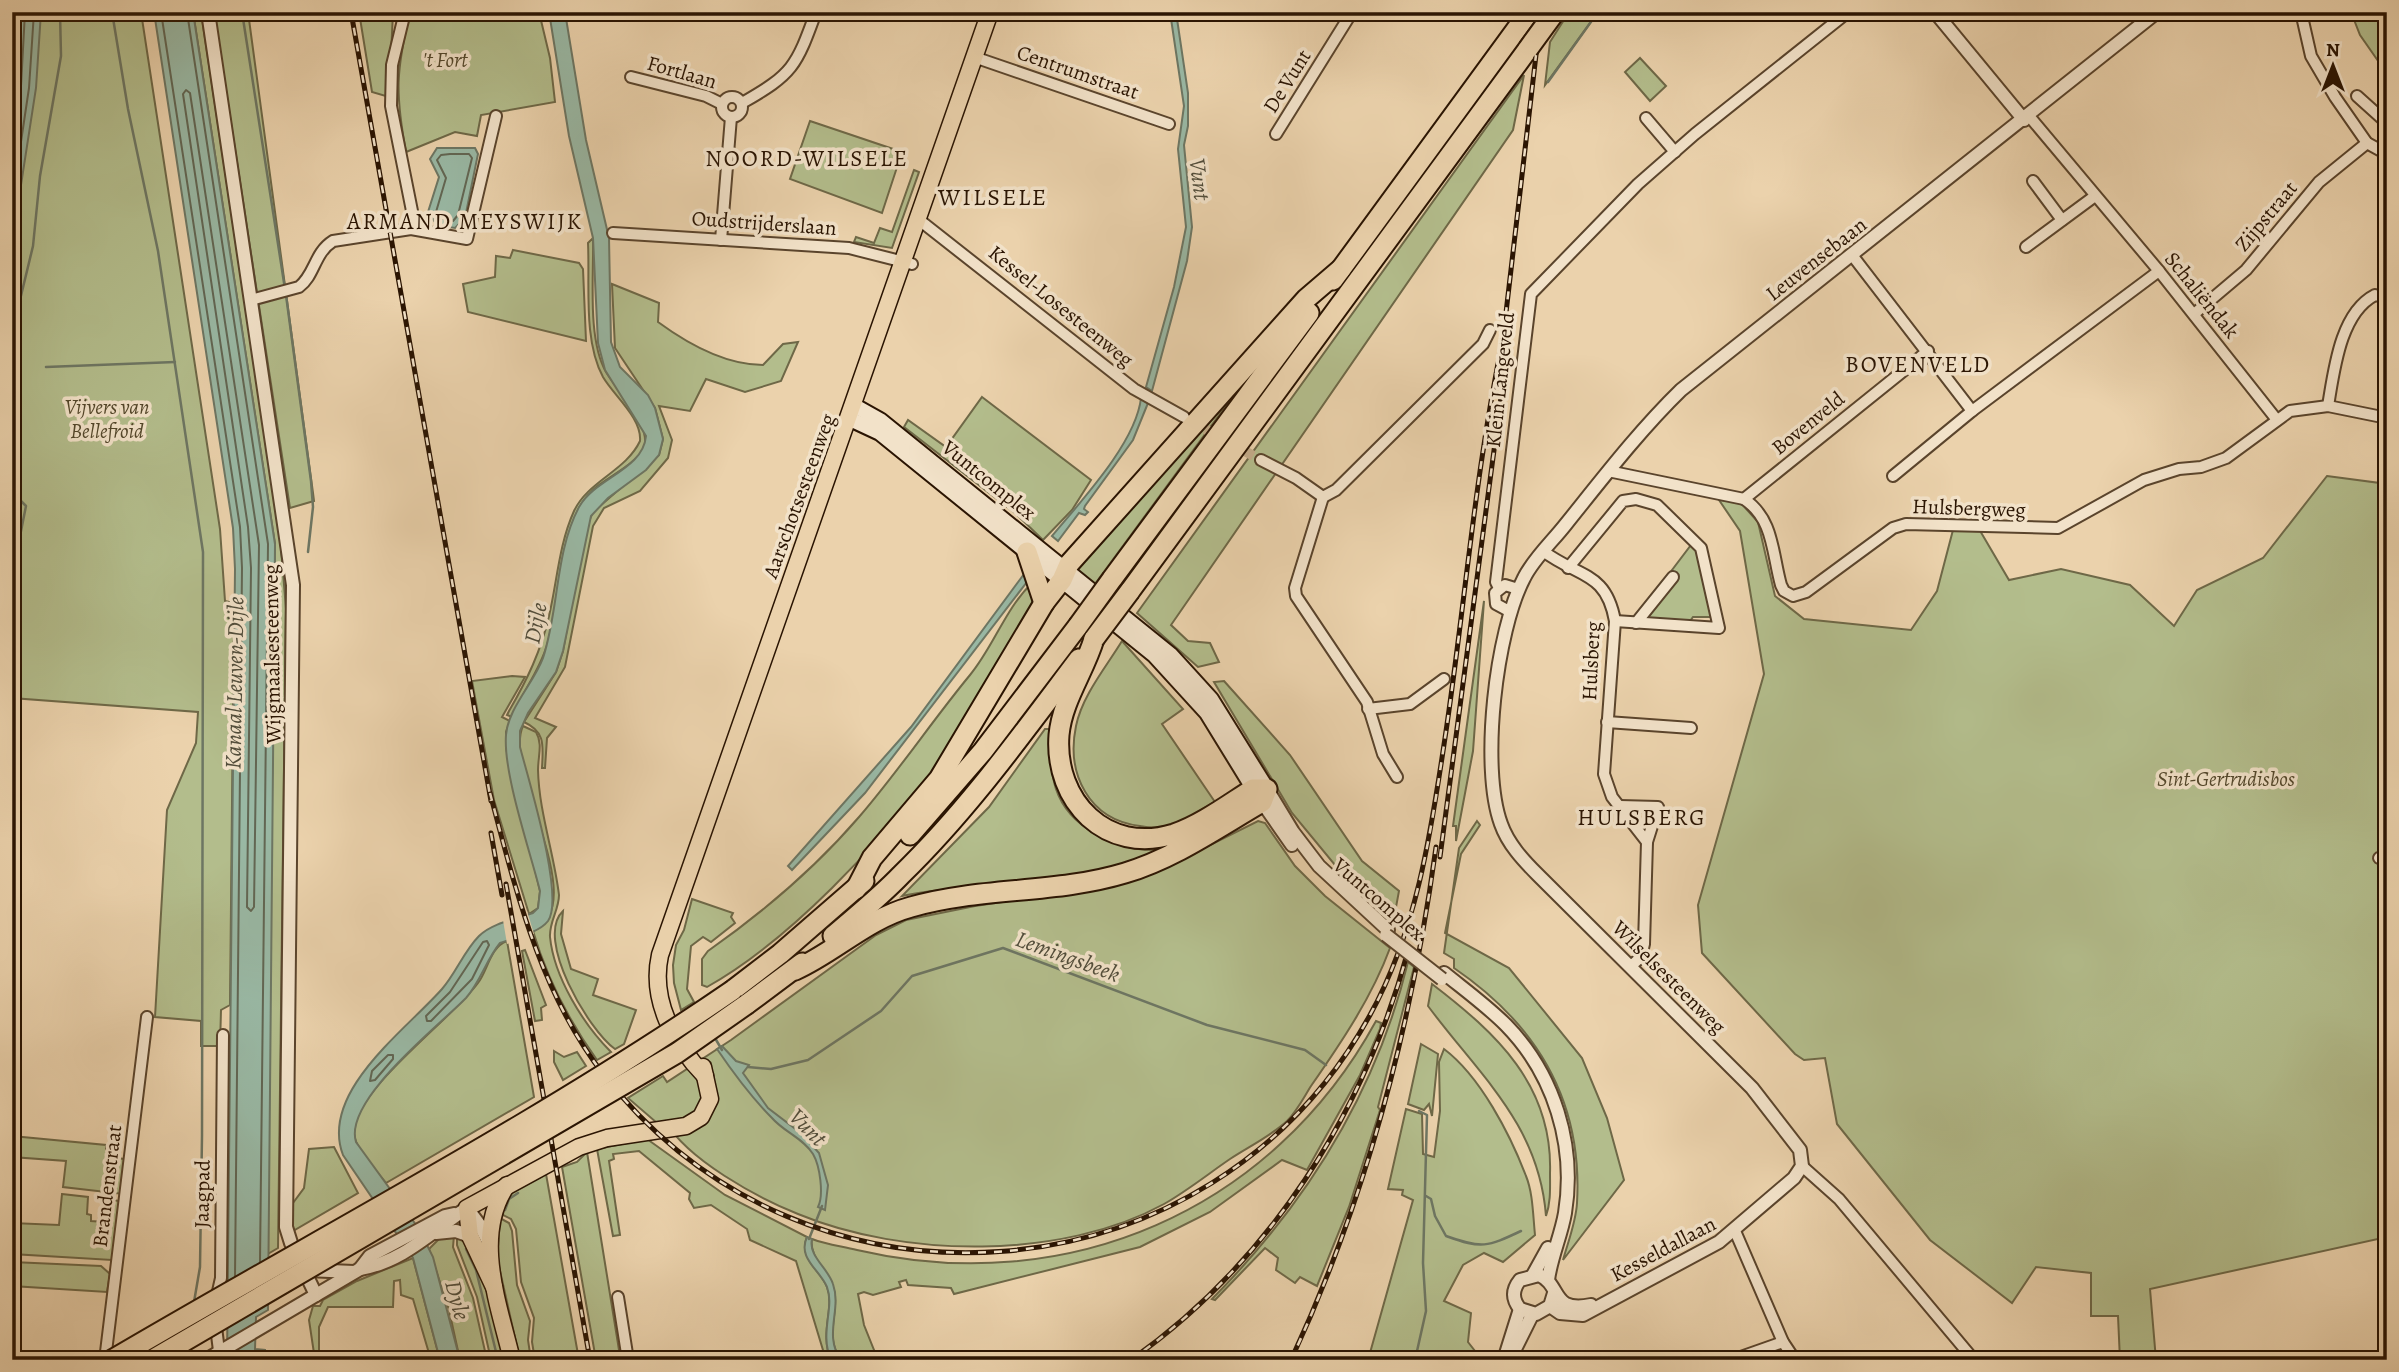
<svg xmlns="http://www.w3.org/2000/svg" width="2399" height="1372" viewBox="0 0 2399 1372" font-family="Alegreya,serif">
<rect width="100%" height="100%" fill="#ebd2ac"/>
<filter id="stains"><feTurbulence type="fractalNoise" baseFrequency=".00286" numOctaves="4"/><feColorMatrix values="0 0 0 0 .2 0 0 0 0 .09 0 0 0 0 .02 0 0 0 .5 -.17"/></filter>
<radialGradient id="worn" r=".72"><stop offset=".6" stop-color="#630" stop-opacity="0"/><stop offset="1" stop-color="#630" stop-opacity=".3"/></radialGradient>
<g fill="#b3bd8c" stroke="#6e6847" stroke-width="2">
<polygon points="12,12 141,12 220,529 225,601 234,603 230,1005 221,1010 220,1046 201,1046 201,1021 155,1017 167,810 196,743 198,712 12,698"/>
<polygon points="193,12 201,12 280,536 286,609 278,1248 266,1255 275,544"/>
<polygon points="214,12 248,12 313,493 314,501 290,508"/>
<polygon points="359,12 393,12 389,97 372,92"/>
<path d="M410 12H539L550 58 555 102 481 115 477 136 455 132 406 152C395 93 396 71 410 12Z"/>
<polygon points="1569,12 1598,12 1545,85 1550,42"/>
<polygon points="2351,12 2387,12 2387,66 2383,68 2360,35"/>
<polygon points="1640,58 1666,86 1650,101 1625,72"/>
<polygon points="1524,75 1513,130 1171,625 1188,641 1210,643 1219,662 1198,667 1137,613"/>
<polygon points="810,121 902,152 882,213 790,179"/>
<polygon points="914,170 919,172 892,248 854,242 856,237 874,243 880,228 892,232"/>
<path d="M593 238C594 275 587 339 606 372 620 395 648 418 645 447 630 473 591 480 579 509 561 552 560 601 547 645 539 672 522 692 512 717L507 715 509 711C527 680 541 651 549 616 557 582 559 544 574 511 588 481 626 471 640 441 642 418 614 396 603 377 583 340 590 284 588 243Z"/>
<polygon points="513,250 579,263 583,269 586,341 468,312 463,284 495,277 496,256 510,258"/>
<path d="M612 284 659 303 658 322C688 344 725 365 763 365L783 344 798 342 781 381 745 392 706 379 690 411 659 406 672 440 668 458 640 491 604 508 593 526 565 667 535 718 556 727 547 738 545 768H542C543 746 546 732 524 722L556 672 563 651 585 530 593 512 659 455 663 439 655 408 615 348Z"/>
<polygon points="1263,360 1242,384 1092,588 1076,573 1077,568"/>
<polygon points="982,397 1091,480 1072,510 1043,540 1015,513 904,427 908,420 946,447"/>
<polygon points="2327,476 2387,484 2387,1237 2150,1289 2156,1360 2120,1360 2118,1316 2091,1316 2091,1273 2036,1267 2012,1303 1930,1240 1837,1124 1825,1058 1804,1060 1795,1054 1702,953 1698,905 1764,674 1740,531 1719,500 1740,502 1758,522 1775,596 1804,619 1911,630 1937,591 1953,530 1979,529 2009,580 2061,569 2130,585 2174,626 2197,590 2263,558"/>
<polygon points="1694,541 1713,617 1693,617 1690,621 1649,618 1647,615 1669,574"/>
<path d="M1032 583 1038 597C1006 651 973 717 937 767 882 842 788 942 707 987L702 985V959L708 951C762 913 816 867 859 817 898 772 932 721 970 675 994 646 1005 609 1032 583Z"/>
<polygon points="1484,601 1473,751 1456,841 1456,826 1453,826"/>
<path d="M1122 641 1183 709 1162 724 1215 802C1199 810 1179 826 1161 828 1155 829 1146 827 1140 826 1089 820 1066 774 1076 726 1082 696 1106 667 1122 641Z"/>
<polygon points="512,676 525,677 502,717 510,721 506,732 506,748 540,891 538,908 529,914 494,800 472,681"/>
<polygon points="1224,681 1290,755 1362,861 1399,891 1394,918 1349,882 1292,813 1214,682"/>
<path d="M523 726 536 732C543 744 538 756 538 770 539 812 554 853 559 895 559 910 549 922 550 937 554 977 583 1024 611 1052L597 1060C569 1021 546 975 533 931 593 905 502 770 523 726Z"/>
<path d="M1045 729H1049C1050 749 1050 770 1056 789 1069 828 1116 850 1153 850L1154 853C1083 887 980 880 902 896L989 807Z"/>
<path d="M1258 821 1265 823 1295 866 1325 896 1390 948C1372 997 1341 1043 1311 1086 1304 1097 1297 1111 1287 1121 1271 1136 1248 1147 1230 1159 1208 1174 1187 1191 1164 1204 1062 1260 904 1258 798 1214 756 1197 688 1160 665 1121L657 1123 628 1098 663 1076 667 1082 731 1040 876 935 906 920 975 906 1085 890 1152 874Z"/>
<path d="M1477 821 1480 825 1461 854 1445 933 1509 968 1582 1058 1607 1118 1624 1180 1563 1260C1568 1242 1576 1222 1577 1203 1583 1100 1536 1024 1454 968V959L1444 953 1459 848Z"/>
<polygon points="692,899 733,913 731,917 735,923 711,942 703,937 691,946 687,989 694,1002 681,1010 674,983 673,965 676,945 684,930"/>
<path d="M563 911 561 934 571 969 598 979 593 995 636 1010 624 1044 615 1049C589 1031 534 938 563 911Z"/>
<path d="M507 941 534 1097 386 1183C376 1170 352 1147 354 1129 359 1086 451 1020 478 983 488 970 490 947 507 941Z"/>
<polygon points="525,950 546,1005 541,1008 542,1020 535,1021 522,951"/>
<path d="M1408 962 1414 967 1378 1107 1380 1110 1349 1207 1317 1286 1300 1277 1295 1283 1276 1270 1278 1258 1265 1248 1215 1300 1212 1299C1306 1204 1376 1093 1408 962Z"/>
<path d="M1432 984C1496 1033 1553 1085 1550 1173 1550 1187 1551 1202 1546 1216 1539 1124 1479 1075 1428 1006Z"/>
<path d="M1376 1021 1381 1023 1380 1029 1360 1075 1307 1170 1282 1160 1210 1212 1140 1247 954 1294 951 1288 908 1285 906 1280 899 1282 901 1287 873 1295 864 1292 858 1294 864 1325 878 1360H841C825 1338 837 1319 835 1295 833 1275 808 1258 812 1239 828 1245 841 1246 857 1250 1067 1299 1272 1211 1376 1021Z"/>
<polygon points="1421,1044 1438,1054 1432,1116 1429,1104 1424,1110 1408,1104"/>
<path d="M1444 1049C1480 1076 1510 1134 1526 1176 1533 1193 1533 1216 1535 1235L1503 1262 1484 1253 1463 1265 1444 1301 1471 1313 1468 1342 1482 1360H1368L1413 1200 1402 1195 1403 1190 1388 1189 1406 1109 1422 1114 1423 1154 1434 1157 1440 1111 1439 1062Z"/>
<polygon points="554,1051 564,1057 577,1052 586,1066 563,1080 554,1062"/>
<polygon points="12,1136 106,1145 106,1152 115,1153 115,1158 125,1159 123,1194 63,1187 66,1161 12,1157"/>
<path d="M647 1139 725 1195 807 1237C798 1258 821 1271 827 1287 835 1309 819 1332 831 1360H826L796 1261 750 1240 747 1229 711 1205 694 1208 689 1199 690 1193 639 1151 613 1154 614 1159 609 1161 620 1235 613 1236 597 1149Z"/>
<polygon points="334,1147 358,1193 293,1231 293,1203 304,1188 309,1149"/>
<polygon points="587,1152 619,1350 624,1360 596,1360 562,1167 577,1162"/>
<polygon points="546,1174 579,1360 535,1360 532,1342 534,1318 521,1282 516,1229 511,1219 499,1213 506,1196"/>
<polygon points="62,1194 88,1197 87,1214 91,1215 91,1221 104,1222 108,1200 121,1201 112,1260 12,1254 12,1223 59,1225"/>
<polygon points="498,1217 509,1223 512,1231 517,1285 530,1321 528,1340 531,1360 520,1360 496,1253"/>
<polygon points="454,1235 453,1247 473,1298 487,1360 460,1360 449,1310 429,1249 440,1238"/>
<polygon points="457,1236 465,1239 487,1286 504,1360 491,1360 477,1297 457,1245"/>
<polygon points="413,1258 440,1360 431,1360 413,1299 401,1295 400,1280 394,1281 393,1307 328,1307 319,1327 319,1360 315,1360 309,1320 313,1306 320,1306 323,1300 357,1281"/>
<polygon points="12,1262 101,1266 110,1274 107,1292 12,1286"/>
</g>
<g fill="#99b8a4" stroke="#6d7663" stroke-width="2">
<polygon points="12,12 41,12 36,88 12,243"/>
<polygon points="154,12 193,12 275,544 268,1310 256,1317 255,1349 265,1350 265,1360 227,1360 235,569 233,528"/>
<path d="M549 12H565L586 140 609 238 611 342 620 367 648 395 655 408 663 439 659 455 646 470 608 498 591 516 563 651 556 672 528 713 520 731V747C528 778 565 897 548 921 539 933 514 938 500 943 486 960 481 981 466 998 439 1026 343 1100 356 1142L419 1229 433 1257 460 1360H440L413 1258 343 1155C319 1092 406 1030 442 989 456 973 464 951 479 936 492 923 516 919 533 913L538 908 540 891C530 851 503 773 506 735 508 708 534 683 543 658 559 610 555 552 579 507 595 478 643 470 646 436L605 370 598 343 593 238 569 136Z"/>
<polygon points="1170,12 1176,12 1188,93 1188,126 1184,145 1192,227 1187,261 1152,391 1146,387 1174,287 1186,227 1178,149 1184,106"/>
<polygon points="437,148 475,148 478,154 465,218 455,228 437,225 428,212 439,177 430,159"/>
<path d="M1141 398 1148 403 1133 440 1085 506 1084 509 1088 512 1085 515 1079 513 1058 541 1052 536C1080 502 1136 443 1141 398Z"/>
<polygon points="1024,574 1030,578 865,793 792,870 788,866 911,727"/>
<path d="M722 1046 736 1061 749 1065 743 1073 768 1108 802 1134 819 1153 828 1185 825 1210 818 1207C824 1195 820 1166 813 1154 803 1138 784 1132 772 1118 751 1097 734 1074 717 1049Z"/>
<path d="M807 1237 812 1239C808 1256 828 1268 833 1284 842 1310 823 1335 841 1360H831C819 1332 835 1308 827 1287 820 1270 797 1258 807 1237Z"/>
</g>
<polygon fill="#ebd2ac" points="527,911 534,934 507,944 503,920"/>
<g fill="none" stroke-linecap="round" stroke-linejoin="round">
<g stroke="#626653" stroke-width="2">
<polyline points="161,12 240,527 242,568 235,1276"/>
<polyline points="187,12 268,544 260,1262"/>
<polygon points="186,90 190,93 259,545 254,907 251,911 247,907 251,568 248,527 183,94"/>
<polyline points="12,142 21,86 25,12"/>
<polygon points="450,154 469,154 472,158 458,215 453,221 439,218 436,212 446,178 437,160 441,155"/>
<polyline points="12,202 29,88 34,12"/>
<polygon points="483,942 487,941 489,945 472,979 431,1021 427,1021 426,1016 450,992"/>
<polygon points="388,1055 393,1055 393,1059 375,1080 370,1081 372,1071"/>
</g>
<g stroke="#6d7663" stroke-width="2.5">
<polyline points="112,12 128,109 158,251 203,552 202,1136 200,1267 194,1302"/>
<polyline points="242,12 285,289"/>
<polyline points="1548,82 1598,12"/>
<polyline points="286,295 311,481 313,507 308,552"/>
<polyline points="12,333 33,246 40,176 61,56 60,12"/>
<polyline points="46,367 175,362"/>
<polyline points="12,500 21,501 26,506 12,576"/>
<polyline points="715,1038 722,1050"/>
<polyline points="748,1067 771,1069 808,1060 881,1011 912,976 1003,948 1207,1025 1305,1050 1326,1065"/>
<path d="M1426 1196 1431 1199 1435 1216 1446 1236C1482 1249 1487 1247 1521 1231"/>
<polyline points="505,1210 509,1199 518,1193"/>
<polyline points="809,1239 822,1206"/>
<polyline points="466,1249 476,1270 498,1360"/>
<polyline points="1415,1360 1426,1311 1423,1263 1427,1115 1419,1111"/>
</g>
<polyline stroke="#c4ac8a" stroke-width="10" stroke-dasharray="10 5" stroke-linecap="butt" points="1192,422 1261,460"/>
<g stroke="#5a442c" stroke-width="14">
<g id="minor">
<polyline points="405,12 392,65 391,106 414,221 411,229"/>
<polyline points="2301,12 2311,56 2335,97 2367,143 2387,154"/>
<polyline points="974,57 1169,124"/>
<polyline points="631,77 706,96 722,104"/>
<polyline points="2357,96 2387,123"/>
<circle cx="732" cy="107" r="10"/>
<path d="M742 103C793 74 796 67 816 12"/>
<polyline points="2029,116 2159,271 2277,420"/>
<polyline points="1646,118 1675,152"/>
<polyline points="1276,134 1352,12"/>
<polyline points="2033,181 2062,220"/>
<polyline points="918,219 1134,389 1184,417"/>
<polyline points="613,233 849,248 912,264"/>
<polyline points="721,240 731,117"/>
<polyline points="2026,247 2095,196"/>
<polyline points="1852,255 1972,411"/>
<path d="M251 300 299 287C315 275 314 253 333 241L411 229 467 239 496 116"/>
<polyline points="2194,314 2246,270 2319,182 2367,143"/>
<path d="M2328 406C2334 371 2340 313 2375 295L2387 298"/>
<polyline points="1261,460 1296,478 1323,497"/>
<path d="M1608 471 1744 499C1774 519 1772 553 1781 585L1784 591 1793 596 1806 592 1893 528 1906 524 2058 528 2144 480 2179 469 2201 467 2226 458 2290 411 2328 406 2387 418"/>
<polyline points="1893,476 1972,411 2159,271"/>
<polyline points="1323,497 1295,588 1296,596 1367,702 1383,754 1397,777"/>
<polyline points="1323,497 1336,490 1483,344 1490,330"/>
<polyline points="1744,499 1928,351"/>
<path d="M1543 551C1579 578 1606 571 1615 621L1604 774 1612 797 1647 842 1644 944 1641 957 1631 966"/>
<polyline points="1568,568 1623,501 1636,499 1657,505 1701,548 1719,628 1615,621"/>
<polyline points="1499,588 1496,582 1531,294 1638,184 1695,134 1848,12"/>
<polyline points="1509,611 1496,604 1495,593 1505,585 1518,589"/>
<polyline points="1636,623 1673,577"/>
<polyline points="1368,709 1410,704 1444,679"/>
<polyline points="1607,722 1691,728"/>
<polyline points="1620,806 1658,807 1647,842"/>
<polyline points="2379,858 2387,857"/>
<polyline points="1802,1166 1839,1199 1974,1360"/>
<polyline points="1735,1231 1783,1342 1795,1360"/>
<polyline points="618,1297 628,1360"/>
<polyline points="216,1300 221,1278 223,1035"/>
<polyline points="215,1319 219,1351"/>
<polyline points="105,1360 147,1017"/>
<polyline points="1732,1360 1783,1342"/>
</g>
</g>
<g stroke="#5a442c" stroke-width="16">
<g id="tertiary">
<polyline points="208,12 293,585 286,1227 291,1243 316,1295"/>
<polyline points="1935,12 2024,120"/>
<polyline points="1267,789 1293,832 1319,866 1388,930"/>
<polyline points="1262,802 1292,845"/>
<path d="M1444 973C1465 990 1487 1006 1506 1025 1554 1074 1576 1145 1565 1213 1561 1236 1551 1257 1548 1280"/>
<polyline points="436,1233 456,1231 470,1236"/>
<polyline points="360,1269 370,1256 445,1216 454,1214"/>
<polyline points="306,1270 354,1272"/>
<polyline points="1533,1275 1548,1248"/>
<path d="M1554 1293 1550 1306 1536 1314 1520 1309C1512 1299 1512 1290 1520 1280L1539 1275C1562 1285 1550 1313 1591 1305"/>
<path d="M1550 1306 1560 1313 1583 1315 1719 1242 1794 1178 1802 1166 1800 1150 1752 1088 1538 875C1523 860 1508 844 1501 824 1480 767 1496 631 1524 578 1534 558 1552 542 1566 524 1603 478 1639 431 1681 390L2157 12"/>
<polyline points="1512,1355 1532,1315"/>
<path d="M206 1360 360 1269C403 1262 432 1231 467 1208L479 1224 489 1243"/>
<polyline points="1504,1360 1520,1309"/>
</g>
</g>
<g stroke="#2a1402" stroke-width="18">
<g id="secondary">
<polyline points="855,406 880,420 1171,655 1211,699 1267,789"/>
<polyline points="850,419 880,433 1154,655 1207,713 1258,796"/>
</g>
</g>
<g stroke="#2a1402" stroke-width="19">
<g id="primary">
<path d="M705 1076C674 1044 650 1000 660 955L990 12"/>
<path d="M507 1185C472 1236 499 1305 512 1360"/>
<polyline points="494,1287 470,1236 467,1208 579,1147 607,1138 686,1126 701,1117 710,1099 703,1067"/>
</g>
</g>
<g stroke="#2a1402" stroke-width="23">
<g id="motorway">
<polyline points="1333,280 1529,12"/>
<polyline points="1027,552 1044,603"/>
<polyline points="1112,579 1309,313"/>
<polyline points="1130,591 1528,49"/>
<polyline points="910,835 983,751 1078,626"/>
<polyline points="856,889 872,858 939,779 1044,603 1062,580 1069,564 1306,299 1341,269"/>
<path d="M833 936C856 916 880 897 901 875 968 810 1023 733 1079 659"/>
<path d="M795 970C835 952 867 919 911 907 980 887 1056 894 1125 873 1175 858 1217 828 1262 802L1267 789H1253C1229 804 1201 825 1174 834 1106 855 1054 801 1059 735 1062 701 1084 672 1094 639"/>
<polyline points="733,990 780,954 864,881"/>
<polyline points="747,1004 802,963"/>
</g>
</g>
<use href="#minor" stroke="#f2e2c9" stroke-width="10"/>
<use href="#tertiary" stroke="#f2e2c9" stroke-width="12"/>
<use href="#secondary" stroke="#f2e2c9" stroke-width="14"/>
<use href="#primary" stroke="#ebd2ac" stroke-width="16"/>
<use href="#motorway" stroke="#ebd2ac" stroke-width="19"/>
<g stroke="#2a1402" stroke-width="5">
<g id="rail">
<polyline points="351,12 491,801"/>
<polyline points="1502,347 1541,12"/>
<path d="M490 793C516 891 540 993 604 1075 807 1336 1211 1304 1370 1015 1417 930 1431 832 1445 738 1465 605 1475 471 1503 339"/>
<polyline points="491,833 502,895"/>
<polyline points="1440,857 1504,375"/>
<polyline points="506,884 590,1360"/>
<path d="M1131 1360C1270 1262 1364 1113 1408 951"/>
<path d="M1291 1360C1367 1197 1412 1024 1436 847"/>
</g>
</g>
<use href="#rail" stroke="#f2e2c9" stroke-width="2.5" stroke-dasharray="8" stroke-linecap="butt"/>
<g stroke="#5a442c" stroke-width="16" stroke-linecap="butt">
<polyline id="tertiary-bridge" points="1386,935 1442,979"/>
</g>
<g stroke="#2a1402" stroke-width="23" stroke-linecap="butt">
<g id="motorway-bridge">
<polyline points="1528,49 1555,12"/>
<polyline points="1078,626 1112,579"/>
<polyline points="1094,639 1130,591"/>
<path d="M112 1360C319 1238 535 1126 733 990"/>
<polyline points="152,1360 677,1053 747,1004"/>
</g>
</g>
<use href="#tertiary-bridge" stroke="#f2e2c9" stroke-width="12"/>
<use href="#motorway-bridge" stroke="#ebd2ac" stroke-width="19"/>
</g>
<g text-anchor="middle" stroke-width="7" stroke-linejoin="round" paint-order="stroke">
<g font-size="21" font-style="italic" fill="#53472b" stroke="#f2e2c9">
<text x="445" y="67">'t Fort</text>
<text x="107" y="414">Vijvers van<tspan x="107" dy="24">Bellefroid</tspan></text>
<text x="2226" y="786">Sint-Gertrudisbos</text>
</g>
<g font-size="21" fill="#2a1402" stroke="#f2e2c9">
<text transform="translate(682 72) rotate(16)" y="7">Fortlaan</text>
<text transform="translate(1078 72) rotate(19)" y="7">Centrumstraat</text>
<text transform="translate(1287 81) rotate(-58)" y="7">De Vunt</text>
<text transform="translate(2266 216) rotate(-50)" y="7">Zijpstraat</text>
<text transform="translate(764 223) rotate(4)" y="7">Oudstrijderslaan</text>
<text transform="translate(1816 259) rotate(-38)" y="7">Leuvensebaan</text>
<text transform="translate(2202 295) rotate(51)" y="7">Schaliëndak</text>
<text transform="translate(1061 306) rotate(39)" y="7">Kessel-Losesteenweg</text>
<text transform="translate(1500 380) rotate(-84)" y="7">Klein Langeveld</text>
<text transform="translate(1808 423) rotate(-39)" y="7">Bovenveld</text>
<text transform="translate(989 480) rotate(39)" y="7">Vuntcomplex</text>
<text transform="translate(799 496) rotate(-70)" y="7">Aarschotsesteenweg</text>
<text transform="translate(1969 508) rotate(2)" y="7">Hulsbergweg</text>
<text transform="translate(272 654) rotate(-91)" y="7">Wijgmaalsesteenweg</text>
<text transform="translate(1591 661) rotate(-87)" y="7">Hulsberg</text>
<text transform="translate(1379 899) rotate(41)" y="7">Vuntcomplex</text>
<text transform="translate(1669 977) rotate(45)" y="7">Wilselsesteenweg</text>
<text transform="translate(107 1186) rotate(-83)" y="7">Brandenstraat</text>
<text transform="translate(202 1194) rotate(-89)" y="7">Jaagpad</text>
<text transform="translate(1663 1249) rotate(-28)" y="7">Kesseldallaan</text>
</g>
<g font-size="23" letter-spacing="2" fill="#2a1402" stroke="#f2e2c9">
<text x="807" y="166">NOORD-WILSELE</text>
<text x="465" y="229">ARMAND MEYSWIJK</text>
<text x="1918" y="372">BOVENVELD</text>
<text x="1642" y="825">HULSBERG</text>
</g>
<g font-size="23" font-style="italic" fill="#514d3b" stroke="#f2e2c9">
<text transform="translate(1200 179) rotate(83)" y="8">Vunt</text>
<text transform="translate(535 623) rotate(-79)" y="8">Dijle</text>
<text transform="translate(234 683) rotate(-89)" y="8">Kanaal Leuven-Dijle</text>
<text transform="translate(1068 956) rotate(20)" y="8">Lemingsbeek</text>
<text transform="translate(808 1127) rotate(46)" y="8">Vunt</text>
<text transform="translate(458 1300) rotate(75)" y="8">Dyle</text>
</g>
<g font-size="24" letter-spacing="2" fill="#2a1402" stroke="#f2e2c9">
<text x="993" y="205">WILSELE</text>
</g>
</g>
<rect width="2399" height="1372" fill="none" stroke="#ebd2ac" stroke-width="42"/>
<rect x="14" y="14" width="2371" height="1344" fill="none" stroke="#2a1402" stroke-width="3.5"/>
<rect x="21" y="21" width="2357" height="1330" fill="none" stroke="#2a1402" stroke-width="2"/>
<g transform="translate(2333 66)" stroke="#f2e2c9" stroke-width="5" paint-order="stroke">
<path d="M0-5L12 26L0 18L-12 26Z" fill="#2a1402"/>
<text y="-10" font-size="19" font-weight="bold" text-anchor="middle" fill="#2a1402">N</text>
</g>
<rect width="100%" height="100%" filter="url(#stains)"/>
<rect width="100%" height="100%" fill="url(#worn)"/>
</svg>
